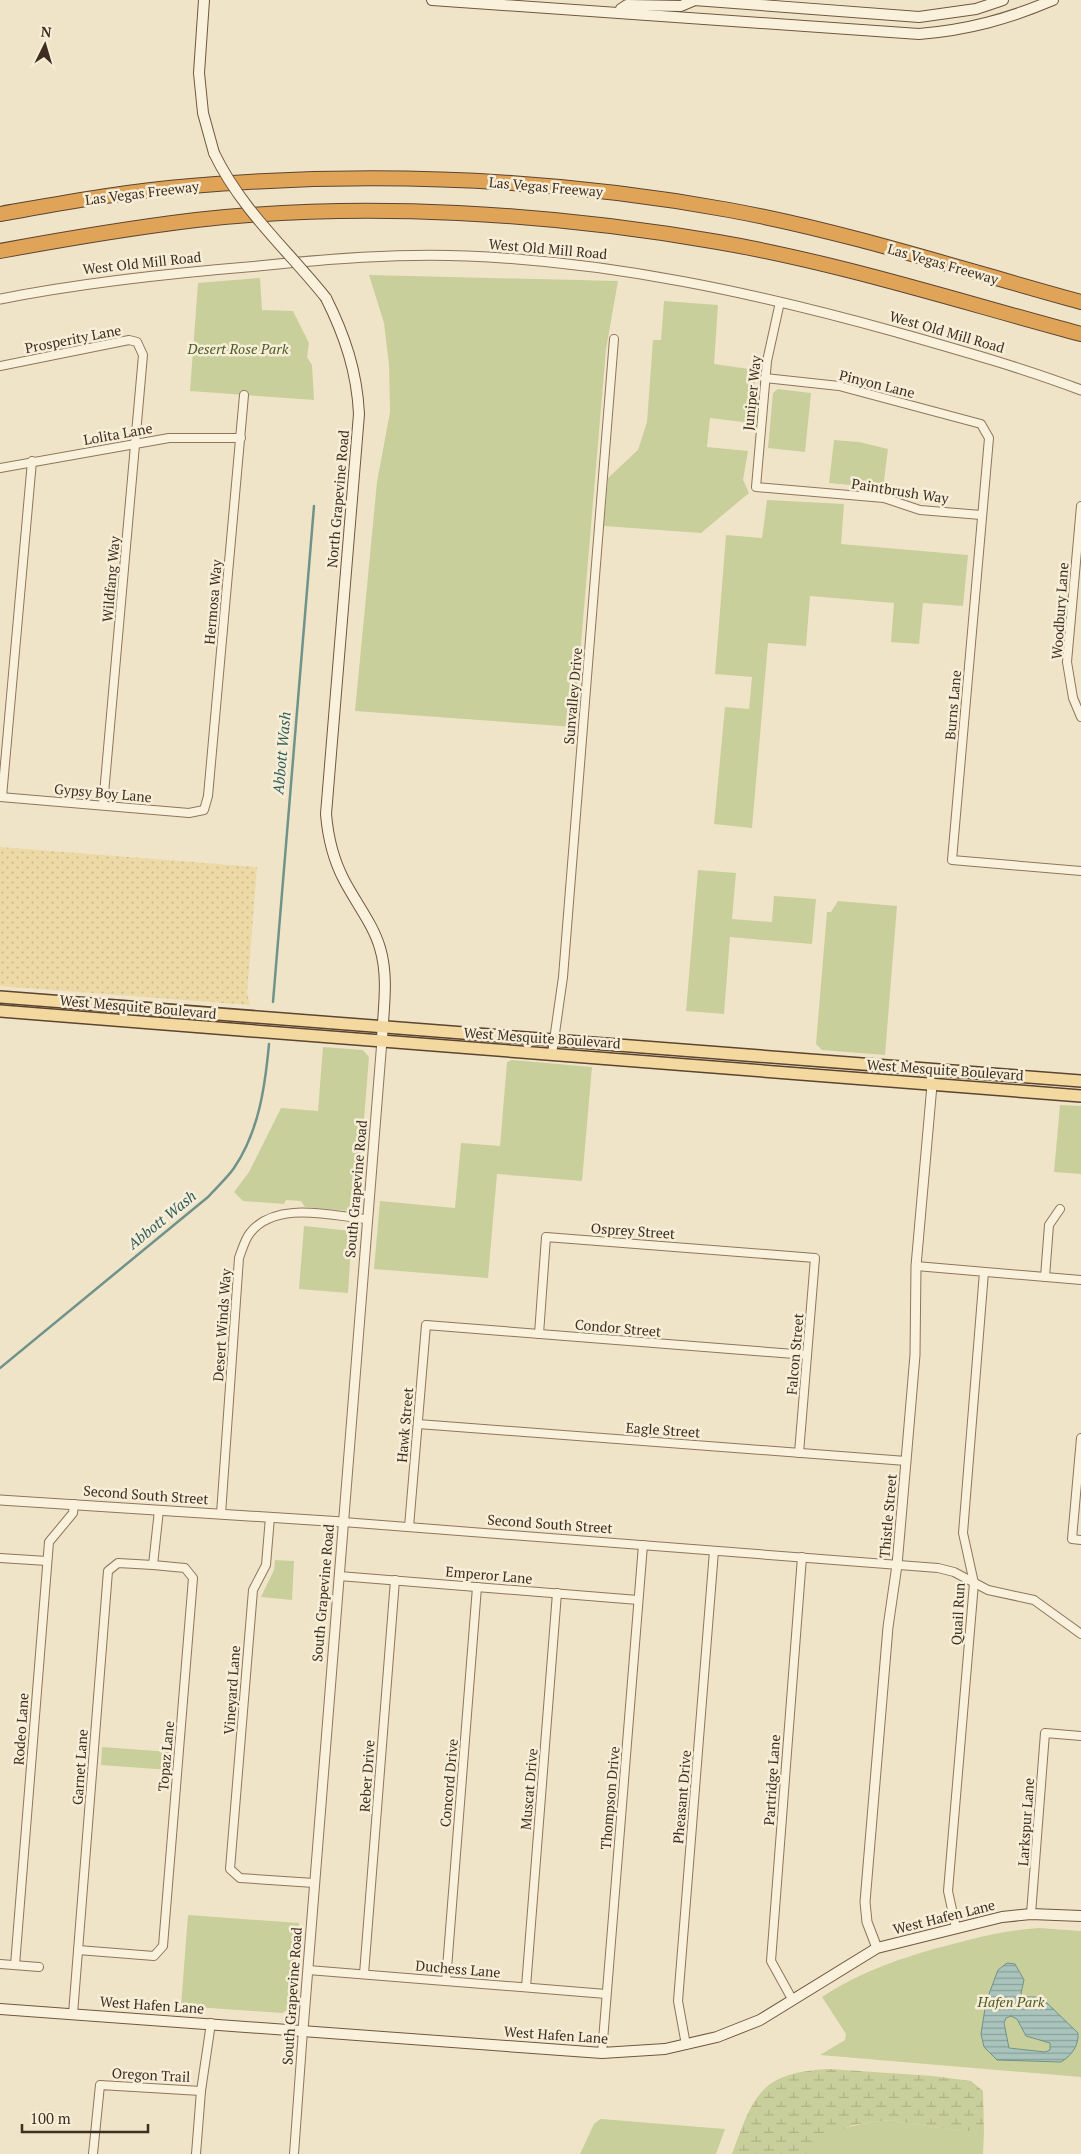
<svg xmlns="http://www.w3.org/2000/svg" width="1081" height="2154" viewBox="0 0 1081 2154" font-family="'PT Serif',serif">
<defs>
<pattern id="wetland-marsh" width="20" height="14" patternUnits="userSpaceOnUse" patternTransform="scale(1.25)"><rect width="20" height="14" fill="#c9cf9b"/><path d="M1 5h8M5 5V1M11 12h8M15 12V8" fill="none" stroke="#aeb285"/></pattern>
<pattern id="sand-dots" width="8" height="8" patternUnits="userSpaceOnUse" patternTransform="scale(1.25)"><rect width="8" height="8" fill="#ecd9a5"/><path d="M2 2h.1M6 6h.1" fill="none" stroke="#cbbb8e" stroke-width="1.8" stroke-linecap="round"/></pattern>
<pattern id="water-rules" width="6" height="5" patternUnits="userSpaceOnUse" patternTransform="scale(1.25)"><rect width="6" height="5" fill="#a9c4bc"/><path d="M0 2.5h6" fill="none" stroke="#8ba098"/></pattern>
</defs>
<rect width="100%" height="100%" fill="#f0e4c8"/>
<g fill="#c9cf9b">
<polygon points="369,275 618,281 606,349 574,727 355,711 377,482 390,412 389,365 384,323"/>
<polygon points="260,278 262,310 293,311 309,343 307,357 312,365 314,400 190,391 198,283"/>
<polygon points="664,301 718,305 714,364 756,370 751,423 710,418 707,447 748,451 743,480 749,493 701,533 604,526 608,478 638,450 647,422 653,340 661,340"/>
<polygon points="778,389 811,393 805,452 768,448 773,393"/>
<polygon points="834,440 859,442 888,449 883,488 829,483"/>
<polygon points="767,500 844,504 841,544 968,555 963,606 923,603 919,644 891,642 894,603 810,596 806,646 768,643 752,828 714,824 725,707 749,709 752,677 715,674 726,535 762,538"/>
<polygon points="698,870 736,873 732,919 772,922 774,896 816,899 812,944 730,937 724,1014 686,1011"/>
<polygon points="838,901 897,906 885,1055 822,1050 816,1044 827,912 831,912"/>
<polygon points="323,1047 363,1050 369,1057 357,1207 352,1211 305,1207 301,1201 286,1200 284,1204 243,1201 234,1192 249,1172 281,1108 318,1111"/>
<polygon points="512,1060 592,1067 582,1181 497,1174 488,1278 374,1269 380,1201 455,1208 461,1143 500,1146 507,1062"/>
<polygon points="1060,1105 1081,1106 1081,1174 1054,1172"/>
<polygon points="304,1226 352,1231 348,1293 299,1289"/>
<polygon points="275,1560 294,1561 292,1600 261,1597 274,1570"/>
<polygon points="102,1747 171,1752 170,1770 101,1765"/>
<polygon points="188,1915 299,1923 290,2009 282,2013 181,2006"/>
<path d="M1039 1928 1081 1931V2077L820 2055 845 2040 846 2034 822 1997C862 1971 903 1957 949 1945 979 1937 1008 1930 1039 1928Z"/>
<polygon points="599,2120 601,2119 725,2129 716,2154 580,2154 594,2124"/>
<path d="M888 2120 960 2131H984L983 2154H807C824 2127 860 2124 888 2120Z"/>
</g>
<path fill="url(#wetland-marsh)" d="M830 2069 933 2076 971 2081 983 2091 984 2131H960L888 2120 853 2125 828 2135 807 2154H732C754 2095 760 2072 830 2069Z"/>
<polygon fill="url(#sand-dots)" points="0,847 257,867 247,993 250,1005 0,986"/>
<path fill="url(#water-rules)" stroke="#6f938a" fill-rule="evenodd" d="M1007 1963 1015 1964 1024 1980 1021 1993 1022 1997H1036L1046 2002 1078 2033C1079 2046 1071 2056 1061 2062L997 2060 984 2047 981 2034 986 2002 998 1970ZM1011 2016 1017 2019 1026 2036 1050 2043V2050L1045 2052 1009 2048 1004 2023 1006 2018Z"/>
<g fill="none" stroke-linecap="round" stroke-linejoin="round">
<g stroke="#6f938a" stroke-width="2.5">
<polyline points="273,1002 314,506"/>
<path d="M0 1368 208 1197C217 1187 227 1178 234 1168 259 1131 265 1087 269 1044"/>
</g>
<g stroke="#8d765c" stroke-width="10">
<g id="minor">
<polyline points="780,302 767,361 756,487 884,498 920,510 981,515"/>
<polyline points="0,366 129,340 137,342 143,355 103,805"/>
<polyline points="765,378 839,386 981,424 989,438 952,860 1081,871"/>
<polyline points="0,468 169,438 241,438"/>
<polyline points="1081,506 1067,662 1073,698 1081,717"/>
<polyline points="0,797 189,813 204,810 208,796 244,395"/>
<polyline points="2,797 32,461"/>
<polyline points="552,1054 563,977 614,339"/>
<polyline points="916,1266 1081,1280"/>
<polyline points="1045,1277 1049,1225 1060,1209"/>
<polyline points="539,1334 546,1237 815,1258 799,1453"/>
<polyline points="418,1424 906,1461"/>
<polyline points="1081,1438 1072,1539 1081,1540"/>
<path d="M221 1514 239 1258C242 1250 245 1239 250 1233 276 1200 332 1216 367 1219"/>
<polyline points="270,1517 266,1565 253,1590 230,1869 240,1878 314,1883"/>
<polyline points="343,1522 938,1568 954,1572 988,1590 1034,1600 1081,1634"/>
<polyline points="409,1527 426,1325 807,1355"/>
<polyline points="0,1558 47,1561"/>
<polyline points="339,1576 638,1600"/>
<polyline points="1031,1914 1045,1733 1081,1736"/>
<polyline points="956,1928 948,1891 974,1583 963,1533 984,1272"/>
<polyline points="78,1950 154,1956 163,1946 193,1578 185,1568 153,1565 159,1510"/>
<polyline points="0,1964 39,1967"/>
<polyline points="15,1965 49,1542 73,1513 74,1504"/>
<polyline points="308,1970 606,1994"/>
<polyline points="364,1974 395,1580"/>
<polyline points="446,1981 477,1587"/>
<polyline points="526,1987 557,1593"/>
<polyline points="792,1999 771,1961 802,1557"/>
<polyline points="73,2014 108,1571 118,1563 153,1565"/>
<polyline points="686,2045 678,2001 714,1551"/>
<polyline points="602,2053 643,1545"/>
<polyline points="93,2154 100,2085 201,2091"/>
<polyline points="196,2154 201,2091 211,2023"/>
<polyline points="294,2154 303,2030"/>
</g>
</g>
<g stroke="#8d765c" stroke-width="11">
<g id="tertiary">
<path d="M0 299C85 282 171 273 258 266 327 259 398 253 467 256 613 262 756 293 896 332 959 350 1020 367 1081 390"/>
<polyline points="0,1500 343,1522"/>
<polyline points="877,1948 867,1922 865,1902 888,1627 897,1565 906,1461 915,1355 916,1266 932,1085"/>
<polyline points="303,2030 382,1040"/>
</g>
</g>
<g stroke="#6f573f" stroke-width="12">
<g id="secondary">
<polyline points="204,0 199,73 203,113 214,153"/>
<path d="M432 0 919 34C968 30 1008 19 1053 0"/>
<polyline points="694,0 919,17 976,9 1003,0"/>
<polyline points="619,13 621,9 627,5 681,6 695,0"/>
<path d="M326 298C345 336 357 372 359 414L326 814C328 838 333 859 344 880 356 903 373 924 380 948 389 978 383 1010 382 1040"/>
<polyline points="0,2009 602,2053 665,2049 717,2037 760,2020 877,1948 1002,1917 1031,1914 1081,1916"/>
</g>
</g>
<g stroke="#5b4430" stroke-width="14">
<g id="primary">
<polyline points="0,997 1081,1081"/>
<polyline points="0,1011 1081,1096"/>
</g>
</g>
<g stroke="#5b4430" stroke-width="16">
<g id="motorway">
<path d="M0 214C63 203 127 191 191 186 370 171 552 178 729 210 848 232 964 270 1081 302"/>
<path d="M0 251C65 239 130 228 196 220 365 201 551 213 718 242 840 263 961 302 1081 334"/>
</g>
</g>
<use href="#minor" stroke="#faf1dc" stroke-width="8"/>
<use href="#tertiary" stroke="#faf1dc" stroke-width="9"/>
<use href="#secondary" stroke="#faf1dc" stroke-width="10"/>
<use href="#primary" stroke="#f3d9a0" stroke-width="11"/>
<use href="#motorway" stroke="#e0a458" stroke-width="14"/>
<g stroke="#6f573f" stroke-width="12" stroke-linecap="butt">
<path id="secondary-bridge" d="M214 153C242 211 287 249 326 298"/>
</g>
<use href="#secondary-bridge" stroke="#faf1dc" stroke-width="10"/>
</g>
<g text-anchor="middle" stroke-width="5" stroke-linejoin="round" paint-order="stroke">
<g font-size="14" fill="#3d2e20" stroke="#f7eed8">
<text transform="translate(546 187) rotate(5)" y="5">Las Vegas Freeway</text>
<text transform="translate(142 193) rotate(-7)" y="5">Las Vegas Freeway</text>
<text transform="translate(548 249) rotate(5)" y="5">West Old Mill Road</text>
<text transform="translate(142 263) rotate(-6)" y="5">West Old Mill Road</text>
<text transform="translate(943 264) rotate(16)" y="5">Las Vegas Freeway</text>
<text transform="translate(947 332) rotate(16)" y="5">West Old Mill Road</text>
<text transform="translate(73 339) rotate(-11)" y="5">Prosperity Lane</text>
<text transform="translate(877 384) rotate(14)" y="5">Pinyon Lane</text>
<text transform="translate(752 393) rotate(-84)" y="5">Juniper Way</text>
<text transform="translate(118 434) rotate(-10)" y="5">Lolita Lane</text>
<text transform="translate(900 491) rotate(9)" y="5">Paintbrush Way</text>
<text transform="translate(338 499) rotate(-85)" y="5">North Grapevine Road</text>
<text transform="translate(111 579) rotate(-85)" y="5">Wildfang Way</text>
<text transform="translate(213 602) rotate(-85)" y="5">Hermosa Way</text>
<text transform="translate(1060 611) rotate(-86)" y="5">Woodbury Lane</text>
<text transform="translate(573 696) rotate(-85)" y="5">Sunvalley Drive</text>
<text transform="translate(953 705) rotate(-85)" y="5">Burns Lane</text>
<text transform="translate(103 793) rotate(5)" y="5">Gypsy Boy Lane</text>
<text transform="translate(138 1007) rotate(5)" y="5">West Mesquite Boulevard</text>
<text transform="translate(542 1038) rotate(4)" y="5">West Mesquite Boulevard</text>
<text transform="translate(945 1070) rotate(4)" y="5">West Mesquite Boulevard</text>
<text transform="translate(356 1189) rotate(-85)" y="5">South Grapevine Road</text>
<text transform="translate(633 1231) rotate(4)" y="5">Osprey Street</text>
<text transform="translate(222 1325) rotate(-86)" y="5">Desert Winds Way</text>
<text transform="translate(618 1328) rotate(5)" y="5">Condor Street</text>
<text transform="translate(795 1354) rotate(-85)" y="5">Falcon Street</text>
<text transform="translate(405 1425) rotate(-85)" y="5">Hawk Street</text>
<text transform="translate(663 1430) rotate(4)" y="5">Eagle Street</text>
<text transform="translate(146 1495) rotate(4)" y="5">Second South Street</text>
<text transform="translate(888 1516) rotate(-85)" y="5">Thistle Street</text>
<text transform="translate(550 1524) rotate(4)" y="5">Second South Street</text>
<text transform="translate(489 1575) rotate(5)" y="5">Emperor Lane</text>
<text transform="translate(323 1593) rotate(-85)" y="5">South Grapevine Road</text>
<text transform="translate(958 1614) rotate(-87)" y="5">Quail Run</text>
<text transform="translate(232 1690) rotate(-86)" y="5">Vineyard Lane</text>
<text transform="translate(21 1729) rotate(-86)" y="5">Rodeo Lane</text>
<text transform="translate(166 1756) rotate(-85)" y="5">Topaz Lane</text>
<text transform="translate(80 1767) rotate(-86)" y="5">Garnet Lane</text>
<text transform="translate(367 1776) rotate(-86)" y="5">Reber Drive</text>
<text transform="translate(772 1780) rotate(-86)" y="5">Partridge Lane</text>
<text transform="translate(449 1783) rotate(-85)" y="5">Concord Drive</text>
<text transform="translate(529 1789) rotate(-85)" y="5">Muscat Drive</text>
<text transform="translate(682 1797) rotate(-85)" y="5">Pheasant Drive</text>
<text transform="translate(610 1798) rotate(-85)" y="5">Thompson Drive</text>
<text transform="translate(1026 1822) rotate(-86)" y="5">Larkspur Lane</text>
<text transform="translate(944 1917) rotate(-14)" y="5">West Hafen Lane</text>
<text transform="translate(458 1969) rotate(5)" y="5">Duchess Lane</text>
<text transform="translate(292 1996) rotate(-86)" y="5">South Grapevine Road</text>
<text transform="translate(152 2005) rotate(4)" y="5">West Hafen Lane</text>
<text transform="translate(556 2035) rotate(4)" y="5">West Hafen Lane</text>
<text transform="translate(151 2075) rotate(3)" y="5">Oregon Trail</text>
</g>
<g font-size="14" font-style="italic" fill="#4d5a26" stroke="#f7eed8">
<text x="238" y="354">Desert Rose Park</text>
<text x="1011" y="2007">Hafen Park</text>
</g>
<g font-size="15" font-style="italic" fill="#2f5d5a" stroke="#f7eed8">
<text transform="translate(282 753) rotate(-85)" y="5">Abbott Wash</text>
<text transform="translate(162 1220) rotate(-39)" y="5">Abbott Wash</text>
</g>
</g>
<g transform="translate(45 45) rotate(5)" stroke="#f7eed8" stroke-width="4" paint-order="stroke">
<path d="M0-4L9 19L0 12L-9 19Z" fill="#3d2e20"/>
<text y="-8" font-size="14" font-weight="bold" text-anchor="middle" fill="#3d2e20">N</text>
</g>
<path d="M22 2124v8h126v-8" fill="none" stroke="#3d2e20" stroke-width="2.5"/>
<text x="30" y="2124" font-size="15" fill="#3d2e20" stroke="#f7eed8" stroke-width="4" paint-order="stroke">100 m</text>
</svg>
